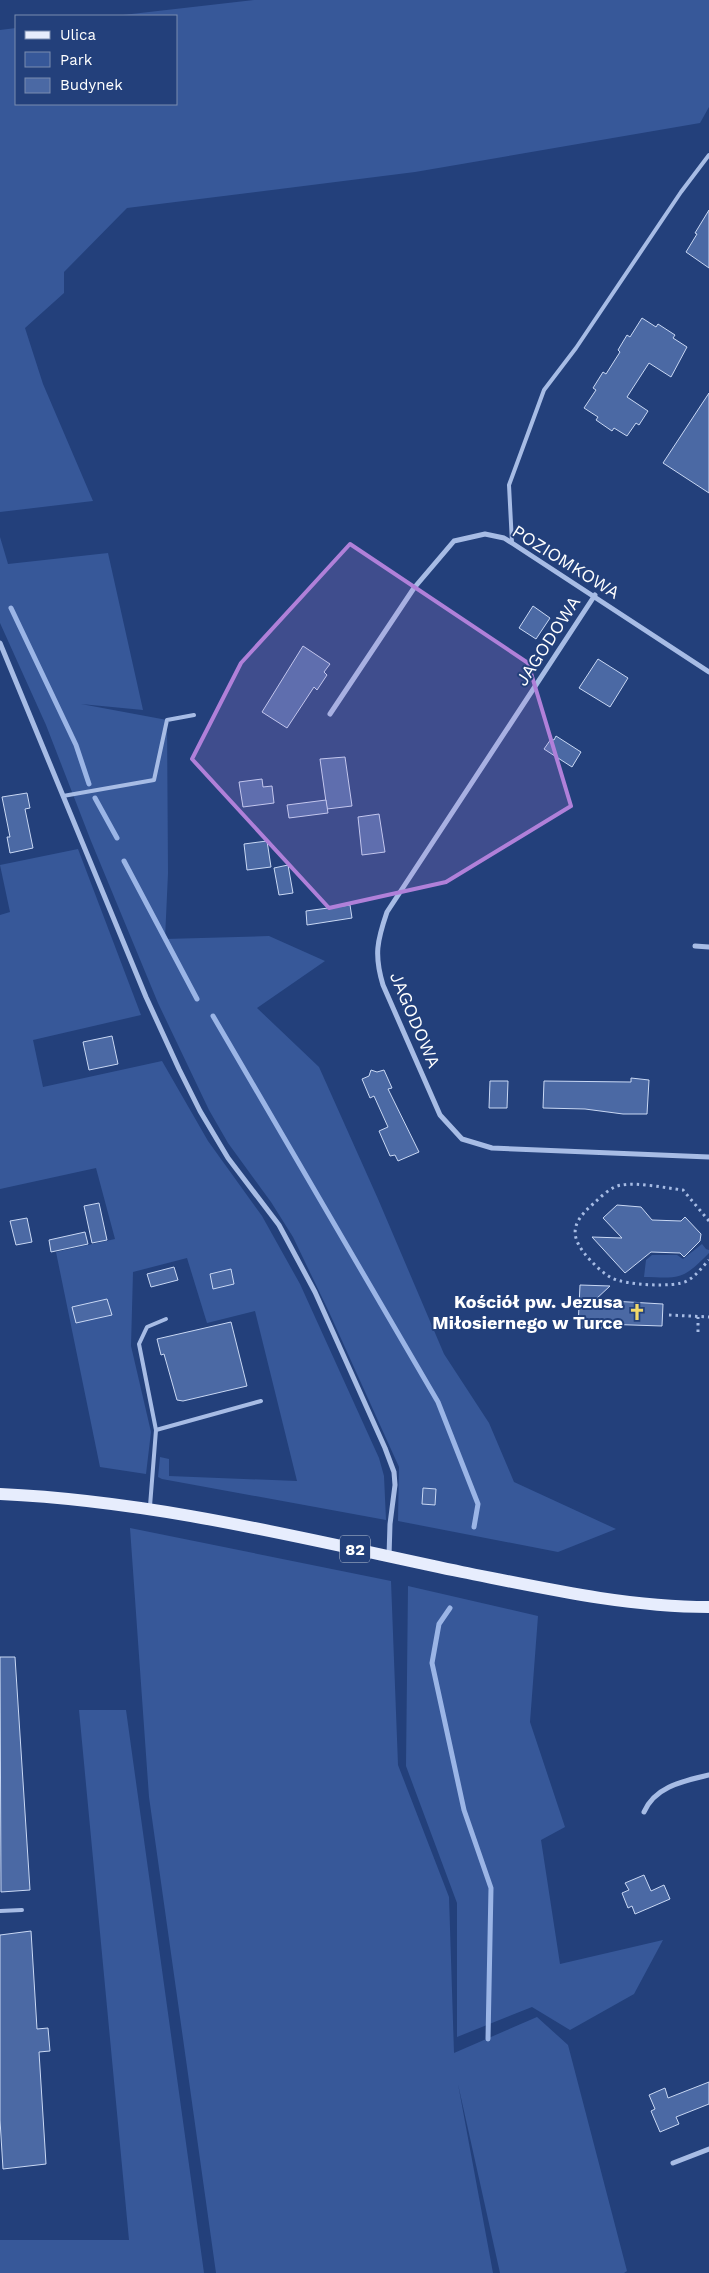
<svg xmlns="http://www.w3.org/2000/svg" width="709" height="2273" viewBox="0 0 709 2273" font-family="'Work Sans',sans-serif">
<rect width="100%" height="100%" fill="#23407b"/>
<g fill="#375899">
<polygon points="254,0 709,0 709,107 700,123 415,172 127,208 64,272 64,293 25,328 43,384 93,501 0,512 0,30 16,28 16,104 176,104 176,16 114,16"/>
<polygon points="0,537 8,564 108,553 143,710 81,704 167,720 168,873 165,939 269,936 325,961 257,1008 319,1067 378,1199 444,1354 489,1423 514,1482 616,1529 558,1552 398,1521 399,1467 329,1312 293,1237 271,1202 228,1143 209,1110 158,1003 91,841 46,725 0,623"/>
<polygon points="78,849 141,1015 33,1040 43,1087 162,1061 208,1141 262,1216 300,1284 379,1458 384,1476 386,1520 162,1479 158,1477 160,1457 169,1459 169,1476 297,1481 255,1311 207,1323 187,1258 133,1272 131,1346 151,1432 146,1474 100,1467 56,1252 115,1239 96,1168 0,1189 0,915 10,912 0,865"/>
<path d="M702 1244 706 1249 709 1250V1253C682 1280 682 1278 644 1277L646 1260 652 1255H677L683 1259Z"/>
<polygon points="130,1528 391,1581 398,1765 449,1897 454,2053 537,2017 568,2045 627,2271 624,2273 500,2273 458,2084 493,2273 216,2273 149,1797"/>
<polygon points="408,1586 538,1616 530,1722 565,1827 541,1840 560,1964 663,1940 634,1994 570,2030 532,2007 457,2037 457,1903 406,1766"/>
<polygon points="79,1710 126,1710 204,2273 0,2273 0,2240 129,2240"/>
</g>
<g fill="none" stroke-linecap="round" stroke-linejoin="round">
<g stroke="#9bb5e6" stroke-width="5">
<polyline points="11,608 76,745 89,784"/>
<polyline points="95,798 117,838"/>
<polyline points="124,861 197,999"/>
<polyline points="213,1016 438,1402 478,1504 474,1527"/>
<polyline points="450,1608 439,1624 432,1663 464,1810 491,1888 488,2039"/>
</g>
</g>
<g fill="#4b69a4" stroke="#c9d8f4">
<polygon points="709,210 709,268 686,252 697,234 695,233"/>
<polygon points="642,318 656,327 658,324 675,335 673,338 687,347 671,377 649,363 627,397 648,411 639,425 636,423 627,436 614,428 612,431 596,420 598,417 584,408 596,390 593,388 603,372 606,374 620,352 618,350 627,335 630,337"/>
<polygon points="709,393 709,493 663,463"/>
<polygon points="533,606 550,618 536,639 519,628"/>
<polygon points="303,646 330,664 324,672 327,675 317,690 314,687 287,728 262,712"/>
<polygon points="598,659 628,678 610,707 579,688"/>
<polygon points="556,736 581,752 572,767 544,749 551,739 554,740"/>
<polygon points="345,757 352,806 327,809 320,759"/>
<polygon points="262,779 263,787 272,786 274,803 243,807 239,782"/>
<polygon points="27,793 30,808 25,809 33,848 10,853 7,837 10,837 2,797"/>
<polygon points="326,800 328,813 289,818 287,805"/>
<polygon points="379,814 385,852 362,855 358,817"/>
<polygon points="267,841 271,867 247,870 244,844"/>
<polygon points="288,865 293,893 279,895 274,868"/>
<polygon points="350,905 352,918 307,925 306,911"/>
<polygon points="112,1036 118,1064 89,1070 83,1042"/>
<polygon points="371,1070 377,1072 384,1070 392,1088 388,1089 419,1152 398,1161 395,1155 390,1156 379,1131 388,1127 374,1096 370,1098 362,1079 369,1076"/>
<polygon points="631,1078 649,1080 647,1114 623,1114 585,1109 543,1108 544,1081 631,1082"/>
<polygon points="490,1081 508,1081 507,1108 489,1108"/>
<polygon points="99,1203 107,1240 92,1243 84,1206"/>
<polygon points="617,1205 641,1207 652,1220 681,1221 685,1217 701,1234 700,1241 684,1257 680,1253 651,1252 625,1273 592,1237 622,1238 603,1218"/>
<polygon points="27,1218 32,1242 16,1245 10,1221"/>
<polygon points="85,1232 88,1244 51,1252 49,1240"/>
<polygon points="174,1267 178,1280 151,1287 147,1274"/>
<polygon points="231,1269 234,1284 213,1289 210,1274"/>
<polygon points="580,1285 610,1286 595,1300 663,1304 662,1326 602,1324 602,1328 578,1327"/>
<polygon points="107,1299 112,1315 76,1323 72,1307"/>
<polygon points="231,1322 247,1386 183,1401 177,1400 164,1354 161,1355 157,1339"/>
<polygon points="423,1488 436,1489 435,1505 422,1504"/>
<polygon points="0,1657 15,1657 30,1890 1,1892"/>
<polygon points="644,1875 651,1891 664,1885 670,1899 635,1914 632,1906 628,1908 622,1893 629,1890 625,1883"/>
<polygon points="31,1931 37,2029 48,2028 50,2051 39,2052 46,2164 3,2169 0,2120 0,1935"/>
<polygon points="709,2082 709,2104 676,2117 679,2124 660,2132 651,2111 655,2109 649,2095 665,2088 668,2098"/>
</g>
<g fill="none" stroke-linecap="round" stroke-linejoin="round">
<g stroke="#a7bce5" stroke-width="3" stroke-dasharray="2.5 4" stroke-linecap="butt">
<path d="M709 1221 683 1190C666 1188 637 1182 622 1185 611 1186 601 1197 593 1204 569 1225 570 1238 591 1261 597 1267 604 1274 612 1278 625 1285 674 1288 687 1281 696 1276 702 1267 709 1260"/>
<polyline points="669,1315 709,1317"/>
<polyline points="698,1332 698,1317"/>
</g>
<g stroke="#a7bce5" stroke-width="4">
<polyline points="512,543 509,485 544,390 576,348 681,192 709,155"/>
<polyline points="63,796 154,780 167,720 194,715"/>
<polyline points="156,1430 139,1344 147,1327 166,1319"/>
<polyline points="150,1506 156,1430 261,1401"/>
<polyline points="0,1911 22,1910"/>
</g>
<g stroke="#a7bce5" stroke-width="5">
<path d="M595 595 387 912C377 941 374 955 383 985L440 1115 462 1139 492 1148 709 1157"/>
<polyline points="0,643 146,997 179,1069 200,1111 228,1158 279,1225 315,1292 385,1448 394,1472 395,1485 390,1524 389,1556"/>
<polyline points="330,714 414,588 454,541 485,534 504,538 512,543 709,672"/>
<polyline points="695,946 709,947"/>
<path d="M644 1812C655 1786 684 1781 709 1775"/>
<polyline points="673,2163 709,2149"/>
</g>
<path stroke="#e7edfd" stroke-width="12" d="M0 1494C157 1501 309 1540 462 1572 543 1588 626 1607 709 1607"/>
</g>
<path fill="#b080d9" fill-opacity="0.2" stroke="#b080d9" stroke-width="4" stroke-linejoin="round" d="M350 544 528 663 571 806 446 882 329 908 192 759 241 663Z"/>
<defs>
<g id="church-bare" transform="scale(1.35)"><path d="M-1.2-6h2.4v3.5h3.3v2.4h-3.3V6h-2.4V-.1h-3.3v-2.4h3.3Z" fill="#f0d86a" stroke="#23407b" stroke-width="2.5" paint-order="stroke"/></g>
</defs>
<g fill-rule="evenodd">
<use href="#church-bare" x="637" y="1312"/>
</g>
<g text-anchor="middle" stroke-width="4" stroke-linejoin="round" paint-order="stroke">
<rect fill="#23407b" stroke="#bdc6d7" stroke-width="1" x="340" y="1535.5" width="30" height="27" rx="4"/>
<g font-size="16" font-weight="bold" fill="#fff">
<text x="355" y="1555">82</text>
</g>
<g font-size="18" fill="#fff" stroke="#23407b">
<text transform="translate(566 562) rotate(32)" y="6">POZIOMKOWA</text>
<text transform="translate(548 641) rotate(-57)" y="6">JAGODOWA</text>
<text transform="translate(415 1020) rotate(67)" y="6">JAGODOWA</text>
</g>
<g font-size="18" font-weight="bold" fill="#fff" stroke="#23407b" text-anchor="end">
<text x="623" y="1308">Kościół pw. Jezusa<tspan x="623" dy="21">Miłosiernego w Turce</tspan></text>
</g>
</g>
<rect x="15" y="15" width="162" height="90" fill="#23407b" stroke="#7b8cb0"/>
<rect x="25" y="31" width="25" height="8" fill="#e7edfd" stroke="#7b8cb0"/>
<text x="60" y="40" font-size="15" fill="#ffffff">Ulica</text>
<rect x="25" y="52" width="25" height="15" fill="#375899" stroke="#7b8cb0"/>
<text x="60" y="65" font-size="15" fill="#ffffff">Park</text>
<rect x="25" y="78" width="25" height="15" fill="#4b69a4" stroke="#7b8cb0"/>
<text x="60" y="90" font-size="15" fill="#ffffff">Budynek</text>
</svg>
